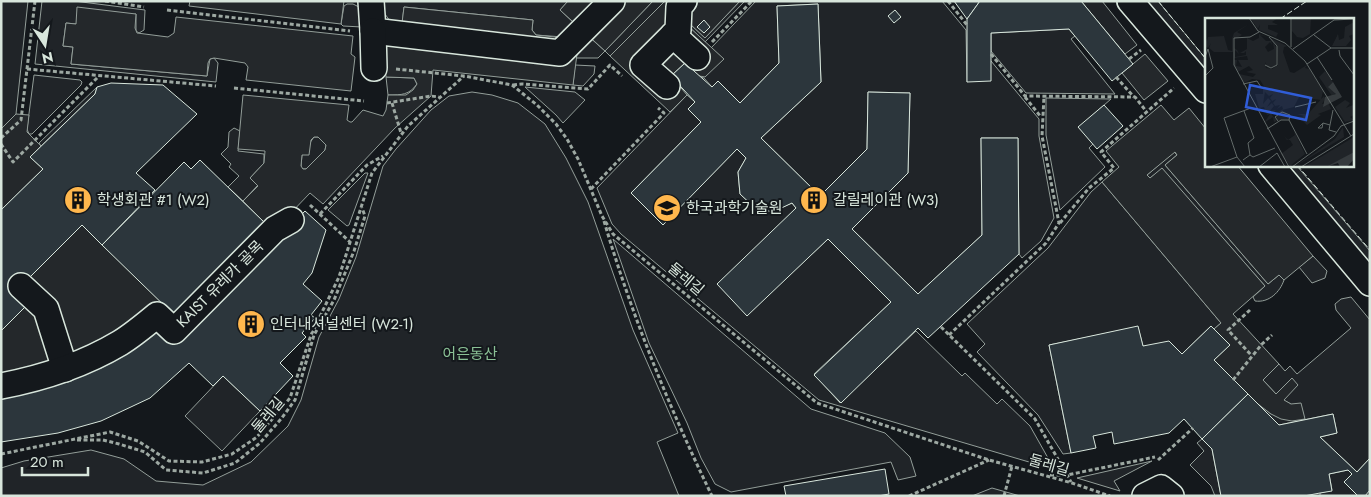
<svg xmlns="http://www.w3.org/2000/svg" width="1371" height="497" viewBox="0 0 1371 497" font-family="Jost,'Noto Sans KR',sans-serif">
<rect width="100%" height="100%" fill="#14181c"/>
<g fill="#202428" stroke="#939e99">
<polygon points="1,1 28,1 16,114 1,129"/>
<polygon points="42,1 74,1 145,10 144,30 139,33 136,31 136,14 76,24 66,23 63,46 73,47 71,64 207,76 210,59 214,58 218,63 216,82 35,64"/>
<polygon points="383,1 568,1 560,10 575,24 563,37 536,35 532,30 533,20 404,7 402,24 392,24 385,14"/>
<polygon points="653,1 665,1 610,56 605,51 598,58 576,58 577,54 587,35 605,51"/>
<polygon points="740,1 745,1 705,42 687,25 689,23 705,38"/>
<polygon points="756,1 942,1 966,30 967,82 991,61 1039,119 1039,136 1054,218 1041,241 1022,258 1019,254 1018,138 981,138 982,235 918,294 852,229 908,173 910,93 868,92 867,149 820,196 761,138 821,82 818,4 777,6 779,63 740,103 712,87 704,78 699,76 723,59 711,48"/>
<polygon points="1081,1 1102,1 1137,45 1125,54"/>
<polygon points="1147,1 1158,1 1206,59 1206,73"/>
<polygon points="347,4 353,4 361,8 362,27 343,26 341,24 344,6"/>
<polygon points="1069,29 1075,36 1071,39 1115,94 1026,93 991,51 991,33"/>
<polygon points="575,65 595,66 594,74 583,86 573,85"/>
<polygon points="34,75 80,80 82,82 81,85 32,134 29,134 27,129"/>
<path d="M386 77 414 78 417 84C409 95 402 95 388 95Z"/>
<polygon points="97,87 95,94 41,146 39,143"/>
<polygon points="525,87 575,92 585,100 563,123 556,115"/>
<polygon points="472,92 492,95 518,103 545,124 566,158 588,202 633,330 678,433 657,442 679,496 1,496 1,468 24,461 91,450 124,459 156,481 203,485 251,462 288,426 301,400 319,337 339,299 356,257 383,166 396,149 431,110 449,96"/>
<path d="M687 95 695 102 701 122 631 193 663 224 737 149 746 158 738 172 740 194C761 213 765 215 792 203L796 208 747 315 828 239 891 302 814 374 840 403 916 331 962 376 965 373 997 404 1002 399 1030 426 1048 458 1029 462 819 400 621 234 612 224 597 188Z"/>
<polygon points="1046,98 1111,99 1079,127 1093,144 1089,148 1105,167 1060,210 1046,135"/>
<polygon points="234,128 240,131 238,151 264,154 264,163 250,178 258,185 243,201 228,187 239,176 229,167 231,164 221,154 228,147 229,132"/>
<polygon points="314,137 318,137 326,145 325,150 306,169 303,169 301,167 302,154"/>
<path d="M1174 152 1177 155 1165 165 1268 284 1279 275 1284 280C1280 292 1269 303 1255 301L1253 297 1265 286 1162 169 1150 178 1147 175Z"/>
<polygon points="1283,165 1296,165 1370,251 1370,269"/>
<polygon points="365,173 368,173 349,225 347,226 328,210"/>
<polygon points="1102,182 1221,323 1214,329 1211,326 1182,354 1143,346 1138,327 1049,345 1071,453 1063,454 1038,415 977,352 985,344 967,324 1048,248 1091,192"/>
<polygon points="613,239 811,409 885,433 910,457 916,476 898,480 891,462 731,492 715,484 701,458 687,423 649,343"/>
<polygon points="1313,256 1327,271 1325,278 1312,283 1299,267"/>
<polygon points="1351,297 1370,320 1370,458 1357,472 1320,437 1337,433 1333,414 1279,425 1258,404 1271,414 1291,404 1283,400 1291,379 1276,394 1263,380 1279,364 1285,371 1290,366 1297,374 1351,328 1336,310 1335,304 1341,299"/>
<polygon points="223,376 260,411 222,451 185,416"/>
<polygon points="1202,439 1212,449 1221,496 1215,496 1211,486 1190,465 1204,451 1197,443"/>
<polygon points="1152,461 1114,481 1120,491 1077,478"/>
<polygon points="1348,470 1352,474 1344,482 1358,496 1320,496 1320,493 1332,490 1329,474"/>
<polygon points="992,488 1020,496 972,496"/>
</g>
<g fill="#24282b" stroke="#939e99" fill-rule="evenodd">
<polygon points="190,1 344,1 341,24 189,6"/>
<polygon points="568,1 653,1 605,51 560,10"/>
<polygon points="665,1 740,1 705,38 689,23 687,25 724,59 705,77 699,76 685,63 671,76 687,95 670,112 610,56"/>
<polygon points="77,7 136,14 135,28 137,33 168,37 174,33 176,17 353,36 351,54 355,57 351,91 246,80 248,67 245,63 214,58 210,59 208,63 207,76 71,64 73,47 63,46 66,23 76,24"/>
<path d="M404 7 533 20 532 30 536 35 555 37 577 54 573 85 433 70 431 96 395 128 323 204 310 193 288 216 294 222 173 345 158 330 131 351 101 368 68 379 1 393V331L29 303 21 286 82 225 175 315 265 223 243 201 258 186 250 178 264 163 265 151 238 149 243 95 349 105 347 120 350 122H352L363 110 383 116 386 110 388 95H406L413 90 417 84 414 78 386 77 384 57 385 47 395 44 399 47ZM314 137H318L326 145 325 150 306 169H303L301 166 302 155H309L311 140Z"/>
<polygon points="1145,54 1168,81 1144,100 1122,73"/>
<polygon points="1161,105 1174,120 1189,108 1206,129 1206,165 1237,165 1313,256 1284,280 1279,275 1268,284 1165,165 1177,155 1175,152 1147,175 1150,178 1162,168 1265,286 1233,314 1279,364 1263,380 1276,394 1292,378 1298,385 1284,400 1291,404 1301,403 1305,419 1292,421 1281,419 1271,414 1258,404 1214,360 1230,345 1214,329 1221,323 1102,182 1119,167 1106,151"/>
<polygon points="16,114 29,115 27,132 41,146 30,157 43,169 1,210 1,129"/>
</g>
<g fill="#2c363c" stroke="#d8e6dc">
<polygon points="954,1 980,1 967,19"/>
<polygon points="980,1 1081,1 1133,64 1112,81 1069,29 991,33 991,81 967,82 967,19"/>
<polygon points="818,4 821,82 761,138 820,196 867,149 868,92 910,93 908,173 852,229 918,294 982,235 981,138 1018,138 1019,254 928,338 918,328 841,403 814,375 891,302 828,239 747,316 717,284 796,208 792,203 773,212 755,208 740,194 738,172 746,158 737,149 663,225 631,193 701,122 688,109 695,102 671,76 685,63 712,87 718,81 740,103 779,63 777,6"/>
<polygon points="895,10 901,17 894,23 888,16"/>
<polygon points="704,20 710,27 704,33 697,27"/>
<polygon points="111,83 163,85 197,114 136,173 155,190 102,245 82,225 21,286 29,303 1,331 1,210 43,169 30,157 95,94 97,87"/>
<polygon points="1104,105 1123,126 1097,149 1078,127"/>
<polygon points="200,160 266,224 175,316 102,245 184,162 191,169"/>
<polygon points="305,211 326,230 312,273 303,284 322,301 311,315 315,318 302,333 306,337 280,363 293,376 260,411 223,376 213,386 189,363 150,398 101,421 58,433 1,442 1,393 68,379 101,368 131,351 158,330 173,345"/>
<polygon points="1138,326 1143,346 1169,341 1182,354 1211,326 1230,345 1214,360 1248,394 1202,439 1184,419 1169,433 1114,444 1112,432 1093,436 1096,448 1071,453 1049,345"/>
<polygon points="1248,394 1279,425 1333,414 1337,433 1320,437 1357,472 1370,458 1370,490 1365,496 1358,496 1344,482 1352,474 1348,470 1329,474 1332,491 1320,493 1304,496 1221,496 1212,449 1202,439"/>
<polygon points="885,469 889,494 878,496 786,496 784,486"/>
</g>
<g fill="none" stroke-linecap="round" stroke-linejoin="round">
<g stroke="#d8e6dc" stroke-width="28">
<g id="minor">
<polyline points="371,1 373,31 560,53 612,1"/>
<polyline points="1130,1 1206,90"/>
<polyline points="373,31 374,68"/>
<polyline points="673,35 697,57"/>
<polyline points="667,86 643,65 678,30 679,7 684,1"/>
<polyline points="1271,165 1370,283"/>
<polyline points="21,286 46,309 65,369"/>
<path d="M1 386C43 378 83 365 120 343 133 335 145 325 157 315L174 331 275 229 291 220"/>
<polyline points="1145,496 1161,488 1171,496"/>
</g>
</g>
<g stroke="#9da8a2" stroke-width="3" stroke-dasharray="4 2.5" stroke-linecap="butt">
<polyline points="105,1 144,7"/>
<polyline points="948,1 967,25"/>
<polyline points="167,10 350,31"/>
<polyline points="712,42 752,1"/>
<polyline points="991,54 1025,96 1135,97 1146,111"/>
<polyline points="1129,59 1141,50"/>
<polyline points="27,69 216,86"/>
<polyline points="396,69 464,76 512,85 537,105 556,124 567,139 578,159 602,216 613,234 817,403 989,460 1072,483 1110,496"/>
<polyline points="1116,77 1134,97"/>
<polyline points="513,85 522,84 588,89 610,65 622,76"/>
<polyline points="234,88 364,101"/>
<polyline points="1025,97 1041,117"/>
<polyline points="387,103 431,96 439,97"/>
<polyline points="392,103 401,133"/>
<polyline points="1,138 21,120 35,1"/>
<polyline points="1,144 13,162 98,77"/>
<polyline points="591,189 664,113 658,108"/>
<polyline points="310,205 350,242"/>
<polyline points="320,214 367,165 383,156"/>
<path d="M604 221C632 316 669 407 712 496"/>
<polyline points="1060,223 1089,188 1114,168 1101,152 1174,88"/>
<polyline points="1250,310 1228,330 1252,356"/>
<polyline points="941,327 1035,419 1071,482"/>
<polyline points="949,335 1046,243 1059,223 1042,136 1044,96"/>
<polyline points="1233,380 1262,344 1272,335"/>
<polyline points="77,440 103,440 119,444 145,452 166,470 203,473 235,463 260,443 281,419 295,400 314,335 334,300 354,251 365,216 362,208"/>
<polyline points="1,454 110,432 138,441 169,461 202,462 232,454 257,437 290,398 311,335 339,277 372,173 408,126 464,76"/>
<polyline points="1158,460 1193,428"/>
<polyline points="1050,475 1067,475 1155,457"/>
<polyline points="909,496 989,460"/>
<polyline points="1004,496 1012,466"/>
</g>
<use href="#minor" stroke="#14181c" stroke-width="25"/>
<g stroke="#d8e6dc" stroke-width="1" stroke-dasharray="6 2.5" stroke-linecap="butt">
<polyline points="1158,1 1206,59"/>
<polyline points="1280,19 1307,1"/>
<polyline points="1297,165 1370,250"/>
</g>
</g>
<defs>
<g id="building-disc" transform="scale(1.4375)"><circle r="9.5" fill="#ffb74d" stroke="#14181c"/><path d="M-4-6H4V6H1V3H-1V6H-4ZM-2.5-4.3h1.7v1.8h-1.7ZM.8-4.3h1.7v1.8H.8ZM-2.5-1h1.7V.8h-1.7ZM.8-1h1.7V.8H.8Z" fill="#111"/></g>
<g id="university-disc" transform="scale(1.4375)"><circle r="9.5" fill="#ffb74d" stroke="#14181c"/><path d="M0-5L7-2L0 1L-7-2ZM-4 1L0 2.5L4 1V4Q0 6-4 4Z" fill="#111"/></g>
</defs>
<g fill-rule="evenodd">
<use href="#building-disc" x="78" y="200"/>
<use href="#building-disc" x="814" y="200"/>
<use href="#university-disc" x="667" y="208"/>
<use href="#building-disc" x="251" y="324"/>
</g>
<g text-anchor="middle" stroke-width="4" stroke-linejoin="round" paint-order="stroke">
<g font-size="15" fill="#d8e6dc" stroke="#14181c" text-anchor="start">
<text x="97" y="205">학생회관 #1 (W2)</text>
<text x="833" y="205">갈릴레이관 (W3)</text>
<text x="686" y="213">한국과학기술원</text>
<text x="270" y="329">인터내셔널센터 (W2-1)</text>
</g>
<g font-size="15" fill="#d8e6dc" stroke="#14181c">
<text transform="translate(686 279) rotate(40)" y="5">둘레길</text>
<text transform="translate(220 284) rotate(-45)" y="5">KAIST 유레카 골목</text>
<text transform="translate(268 415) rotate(-50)" y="5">둘레길</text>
<text transform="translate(1049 465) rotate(16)" y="5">둘레길</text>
</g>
<g font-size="15" fill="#8ac095" stroke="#14181c">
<text x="470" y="359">어은동산</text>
</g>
</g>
<g transform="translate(1205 18)">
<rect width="149" height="149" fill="#14181c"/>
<path d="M45 0H73L67 4 73 7H63V11L73 15 71 19 54 12 55 6 53 11ZM87 0H106L105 16 98 20 92 19 87 13ZM149 4V16L144 18 146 22 141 28H127L133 16 134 22 139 20 140 9ZM44 6 32 14 37 17 28 22V34H9L4 30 6 25 3 30 0 28V18L2 23 3 19 19 18 23 32 27 33V21L29 15ZM54 16 63 19 55 17 61 23H66L67 27 65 24 60 29 63 34 69 31 68 24 71 29V48L63 50 60 44 61 50 67 51 73 47 72 28 65 20 82 28 79 29 78 34 85 54 89 55 102 47 100 50 104 51 118 73 116 82 94 79 89 89 77 92 84 97V101L73 102 71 99 76 95 69 97 78 91 77 88 72 91 75 87 70 88 68 85 71 81 67 83 65 80 68 76 64 78 60 74 58 86 63 80 66 83 62 89 67 85 69 88 65 93 71 92 67 97 72 103 69 104 68 99 59 105 65 96 62 97 59 89 54 90 50 76H58V71L74 73 75 76 76 73 60 70 55 62 47 61 39 65 34 56 48 59 51 56 41 54 48 52 44 48 33 54 29 46V42H32L31 48 37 49 33 42H43L42 38 29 40V30L32 32 34 36 30 32V39L41 37V33L39 35H35L42 31V20L48 23 54 20ZM120 53 128 64 124 68 131 75 127 78 114 59ZM119 78 120 81 117 86H124L126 91 113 96 116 97 102 107 95 100 99 98 92 96H103ZM140 82 145 85 141 90 148 87 149 97 145 99 149 102 140 104 130 89ZM138 109 139 119 89 149 130 121ZM89 113 100 136 85 148 76 136 88 127 85 122H82L79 118 83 122 90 117ZM149 119V134L137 141 121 149H99Z" fill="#202428"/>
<path d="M128 64 137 79 118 89 120 79 131 76 123 69ZM149 134V141L142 149H135L133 145 121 149Z" fill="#363b3e"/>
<path fill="none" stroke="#626a69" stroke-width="1" d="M44 0 53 13 80 25 100 43 146 118M54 14 45 19 29 20V47L84 149M109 17 126 30H149M86 29V0M88 31 129 2 149 1M134 32 135 38 149 57M0 39 3 31 8 50 0 58M112 39 127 62M102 46 126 30M60 47 66 50 72 47V28L64 19M38 66 52 63 56 69M90 89 111 84M128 92 124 112 131 114M73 103 70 99 77 94 85 97 84 102M118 105 117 110H113L118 105 125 107M62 111 76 102H84L102 136M45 137 48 139 70 130M38 142 45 137 43 125 49 120 39 93M5 149 32 139M40 149 32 139 19 100 46 90M54 149 72 135 80 149M87 149 129 118 136 108 149 103M96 149 149 116"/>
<path fill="#305dd8" fill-opacity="0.15" stroke="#305dd8" stroke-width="2.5" d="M45 67 106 80 101 102 41 89Z"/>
<rect width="149" height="149" fill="none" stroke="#d8e6dc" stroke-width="2.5"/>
</g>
<rect width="1371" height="497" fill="none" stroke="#d8e6dc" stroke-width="5"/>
<g transform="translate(45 45) rotate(168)" stroke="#14181c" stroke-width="4" paint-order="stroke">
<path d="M0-4L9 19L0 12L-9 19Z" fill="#d8e6dc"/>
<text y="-8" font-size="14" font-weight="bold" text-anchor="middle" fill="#d8e6dc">N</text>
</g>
<path d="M22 467v8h66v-8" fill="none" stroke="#d8e6dc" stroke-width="2.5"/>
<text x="30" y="467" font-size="15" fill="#d8e6dc" stroke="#14181c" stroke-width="4" paint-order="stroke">20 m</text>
</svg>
